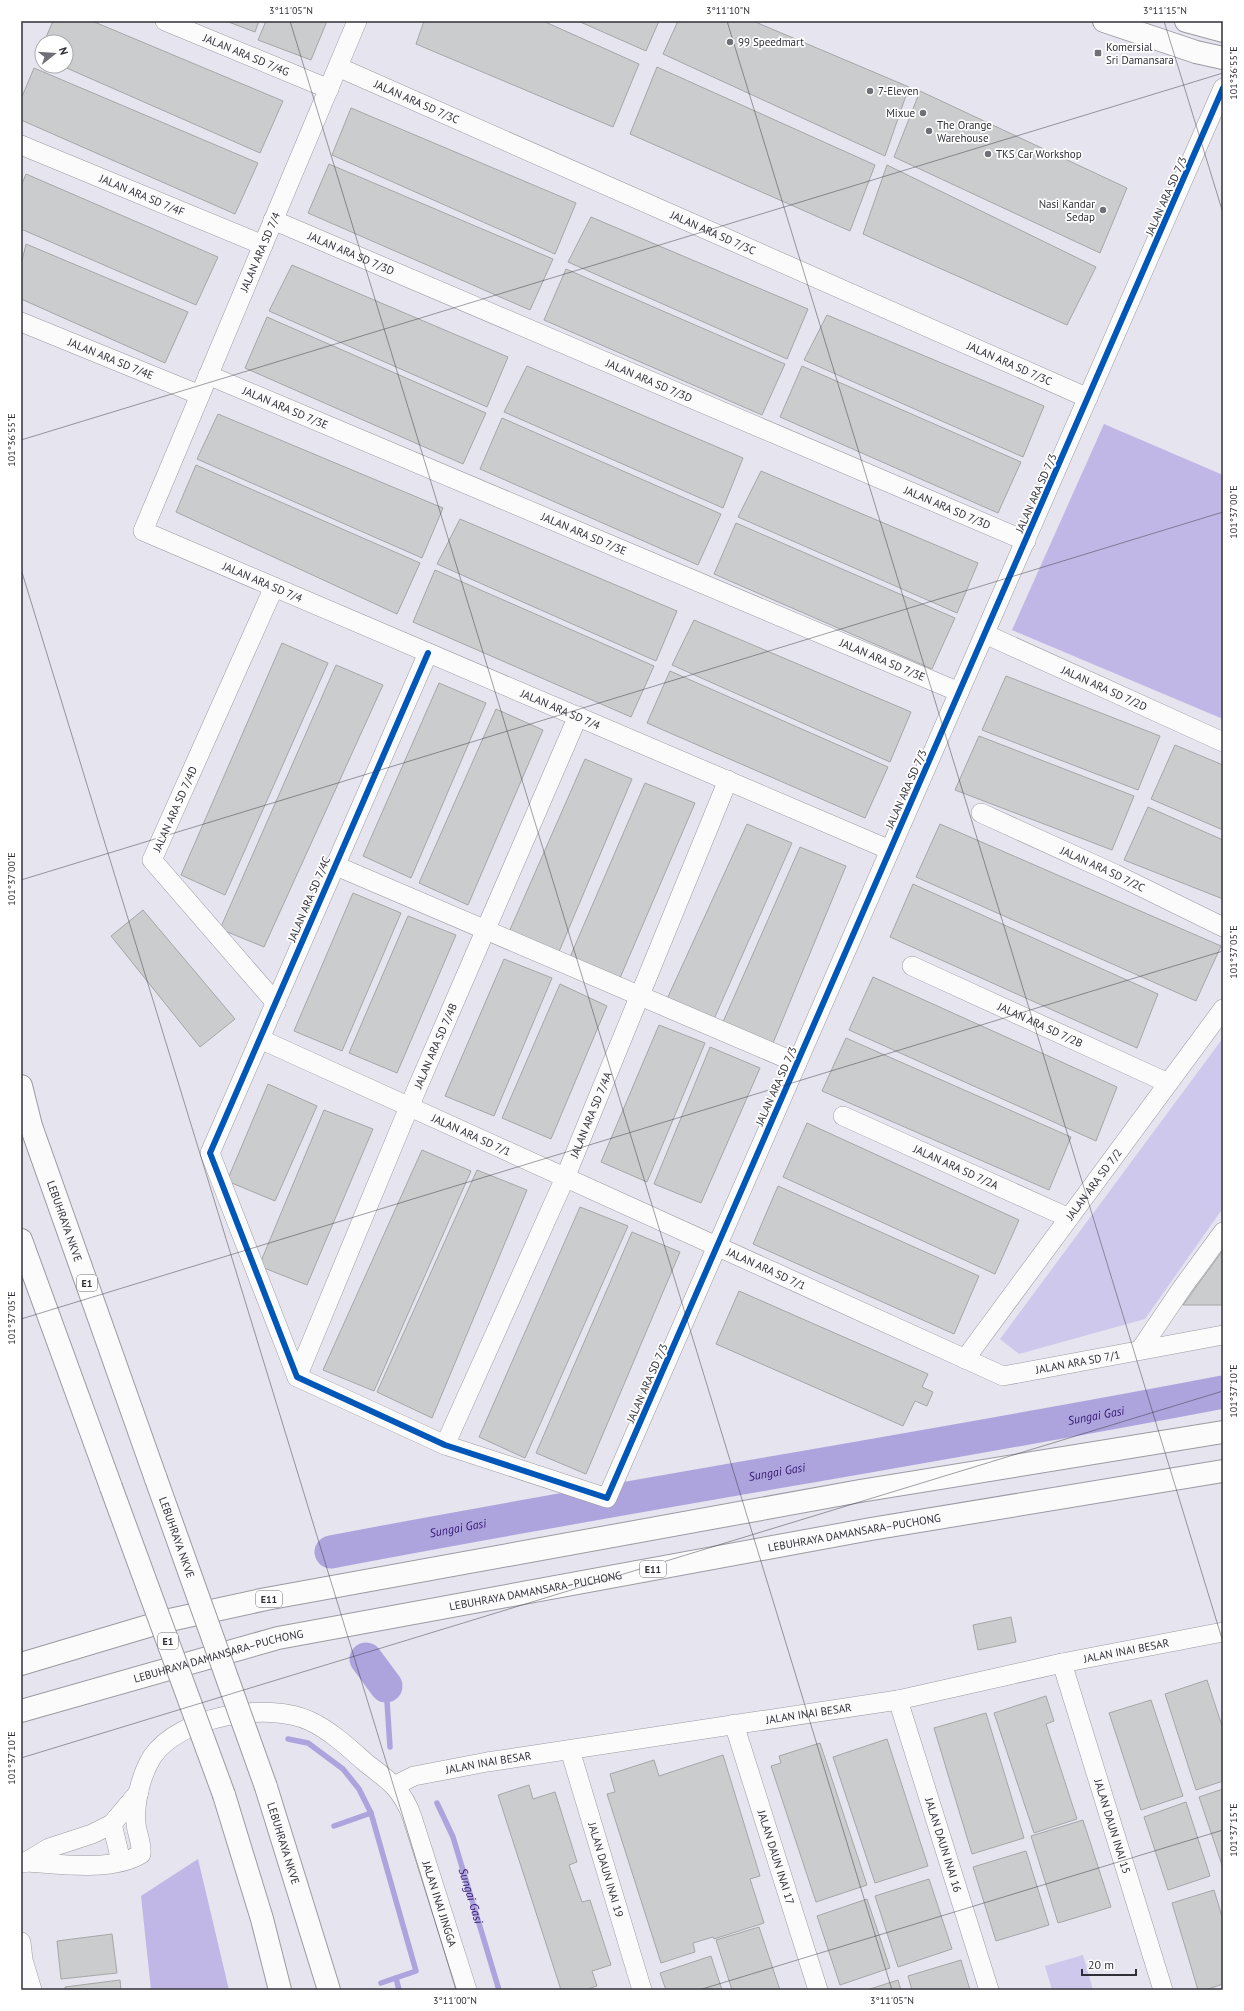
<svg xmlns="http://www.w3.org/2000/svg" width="1244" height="2011" viewBox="0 0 1244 2011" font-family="'PT Sans',sans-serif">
<rect width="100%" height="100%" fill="#e6e4ee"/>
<g fill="#cec9ec">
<polygon points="1223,1038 1223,1208 1145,1319 1019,1354 1000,1339"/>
<polygon points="1083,1955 1093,1990 1052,1990 1045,1966"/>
</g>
<g fill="#c0b7e7">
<polygon points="1104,424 1223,475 1223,719 1012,630"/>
<polygon points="198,1859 229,1990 151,1990 141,1896"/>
</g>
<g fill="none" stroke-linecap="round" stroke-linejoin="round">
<g stroke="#ada4dd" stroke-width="5.5">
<polyline points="386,1686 390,1747"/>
<polyline points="288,1739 308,1743 343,1769 359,1789 371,1813 416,1971 381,1983"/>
<path id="s1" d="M437 1803 453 1837 499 1990"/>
<polyline points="334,1826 371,1813"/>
<polyline points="396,1978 399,1990"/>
</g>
<g stroke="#ada4dd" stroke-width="33">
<path id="s2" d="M331 1552C628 1495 927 1449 1223 1392"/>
<polyline points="366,1659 386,1686"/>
</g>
</g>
<g fill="#cbccce" stroke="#a5a6a8">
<polygon points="53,21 92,21 283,101 260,153 62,66 66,66 66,42 44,42"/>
<polygon points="226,21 259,21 255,32"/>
<polygon points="266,21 327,21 311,60 258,40"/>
<polygon points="424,21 543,21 639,64 613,127 416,44"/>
<polygon points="578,21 659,21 646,51"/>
<polygon points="678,21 753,21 909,87 885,156 663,54"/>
<polygon points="42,46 42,57 38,55"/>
<polygon points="657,67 875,165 850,231 630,134"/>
<polygon points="34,68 258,163 235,214 21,120 21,99"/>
<polygon points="920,91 1127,188 1100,253 894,157"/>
<polygon points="351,108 576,203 555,254 332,155"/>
<polygon points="329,164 553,259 530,310 308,213"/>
<polygon points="887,165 1096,267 1067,325 863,234"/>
<polygon points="26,174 218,257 196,305 21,229 21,186"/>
<polygon points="591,217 808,309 787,359 568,262"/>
<polygon points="26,244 188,312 165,363 21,299 21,265"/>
<polygon points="292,265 508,357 487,407 269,311"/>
<polygon points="566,269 785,364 762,415 544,320"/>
<polygon points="827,315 1044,406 1023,457 804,360"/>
<polygon points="267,317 486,413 463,464 245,368"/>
<polygon points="527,366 743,458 723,508 504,412"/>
<polygon points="802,366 1021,462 998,513 780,417"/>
<polygon points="218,414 443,508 422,558 197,459"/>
<polygon points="502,418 721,514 698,565 480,469"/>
<polygon points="196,465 420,563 397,614 176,512"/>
<polygon points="761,471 978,563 957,613 738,517"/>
<polygon points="460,519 677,611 656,661 437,564"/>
<polygon points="736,523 955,618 932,669 714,574"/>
<polygon points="435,570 654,666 631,717 413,622"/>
<polygon points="694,620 911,712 890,762 672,665"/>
<polygon points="282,643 328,663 225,895 181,875"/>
<polygon points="336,665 383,685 264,947 220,929"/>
<polygon points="670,671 888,767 865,818 647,723"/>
<polygon points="1006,676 1160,736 1138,790 982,730"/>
<polygon points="439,683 486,703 411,878 363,856"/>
<polygon points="496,709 543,730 468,905 419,883"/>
<polygon points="979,736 1134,796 1112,850 955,790"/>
<polygon points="1175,745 1223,765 1223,830 1151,799"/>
<polygon points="585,759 632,779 558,954 509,932"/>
<polygon points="645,783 695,803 620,978 570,957"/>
<polygon points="1148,807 1223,840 1223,899 1124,860"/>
<polygon points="747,824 792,843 714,1019 667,999"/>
<polygon points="940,824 1221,946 1196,1001 916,877"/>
<polygon points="800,847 846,866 773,1043 723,1022"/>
<polygon points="913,884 1158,994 1137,1048 890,937"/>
<polygon points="353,893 401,913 342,1051 294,1031"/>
<polygon points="143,910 235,1019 200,1047 111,936"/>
<polygon points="408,916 456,935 397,1073 349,1053"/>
<polygon points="504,959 552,978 494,1116 445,1096"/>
<polygon points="873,977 1117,1087 1096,1141 849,1030"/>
<polygon points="560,984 607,1006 551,1139 502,1118"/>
<polygon points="659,1025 705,1043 647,1182 601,1162"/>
<polygon points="846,1038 1071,1137 1049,1190 822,1091"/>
<polygon points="710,1047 760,1068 701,1203 654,1184"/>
<polygon points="268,1084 317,1106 275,1201 227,1181"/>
<polygon points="324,1110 373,1129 307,1285 259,1266"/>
<polygon points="807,1123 1019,1220 995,1274 783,1177"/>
<polygon points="422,1150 471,1171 374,1391 323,1370"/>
<polygon points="477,1170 527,1190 432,1418 377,1392"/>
<polygon points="778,1186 979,1276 954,1334 753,1244"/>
<polygon points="580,1207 628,1226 525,1458 479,1437"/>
<polygon points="632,1232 680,1252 586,1474 536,1453"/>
<polygon points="1223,1250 1223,1305 1183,1305"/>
<polygon points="739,1291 928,1374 922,1387 933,1392 927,1406 915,1401 903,1426 716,1344"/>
<polygon points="1011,1617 1016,1642 978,1650 973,1625"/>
<polygon points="1207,1680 1223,1729 1223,1781 1196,1790 1165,1694"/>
<polygon points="1046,1696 1054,1721 1046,1724 1077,1819 1034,1833 994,1713"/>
<polygon points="1151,1700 1183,1796 1141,1810 1109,1713"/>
<polygon points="986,1713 1024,1838 972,1854 934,1728"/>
<polygon points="887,1739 928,1866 875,1883 833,1757"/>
<polygon points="820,1743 867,1885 816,1902 771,1766 781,1763 779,1756"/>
<polygon points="723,1755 760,1876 750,1879 764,1923 714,1939 713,1937 693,1943 695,1952 661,1963 607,1794 615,1792 610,1774 654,1760 659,1776"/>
<polygon points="529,1785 533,1799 555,1792 577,1862 569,1865 582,1902 590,1900 611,1965 592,1971 597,1986 585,1990 561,1990 498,1795"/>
<polygon points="1223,1789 1223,1868 1199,1797"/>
<polygon points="1186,1802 1210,1876 1168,1890 1144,1817"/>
<polygon points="1083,1820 1111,1907 1058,1923 1031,1836"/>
<polygon points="1026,1851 1049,1925 996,1941 973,1867"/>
<polygon points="929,1879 952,1949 898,1967 875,1896"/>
<polygon points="1214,1890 1223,1920 1223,1984 1205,1990 1198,1990 1172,1903"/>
<polygon points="867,1899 890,1968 840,1985 817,1916"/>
<polygon points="759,1927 780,1990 732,1990 716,1940"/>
<polygon points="112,1934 117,1973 61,1979 57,1941"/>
<polygon points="711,1956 722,1990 666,1990 660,1973"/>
<polygon points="961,1960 970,1990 912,1990 908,1976"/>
<polygon points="120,1980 121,1990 65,1990 65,1987"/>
<polygon points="898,1980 901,1990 867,1990"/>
</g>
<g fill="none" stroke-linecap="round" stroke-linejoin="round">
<g stroke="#9b9aa2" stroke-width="20">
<g id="minor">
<path id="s3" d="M165 21 329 89"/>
<path id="s4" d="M357 21 143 531 890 850"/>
<path id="s5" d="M338 67 1088 398"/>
<path id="s6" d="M21 145 263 245"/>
<path id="s7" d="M273 220 1026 541"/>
<path id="s8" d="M21 322 200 395"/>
<path id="s9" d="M208 375 959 692"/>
<polyline points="274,587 152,860 276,1003"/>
<path id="s10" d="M985 634 1223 742"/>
<polyline points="428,653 210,1153 297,1377 445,1445 607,1498 1223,88"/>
<path id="s11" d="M981 813 1115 874 1223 927"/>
<polyline points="334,865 797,1063"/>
<path id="s12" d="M912 966 1168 1083"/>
<path id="s13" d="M260 1039 1003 1376 1223 1335"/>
<path id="s14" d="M843 1116 1069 1218"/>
<polyline points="1140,1350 1182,1288 1223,1232"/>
<path id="s15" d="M965 1359 1223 1009"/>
<path id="s16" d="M297 1377 409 1107 578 716"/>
<path id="s17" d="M445 1445 565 1178 728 780"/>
<path id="s18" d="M1062 1663 1163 1990"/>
<path id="s19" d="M898 1700 989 1990"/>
<path id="s20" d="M734 1724 818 1990"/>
<path id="s21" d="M570 1750 642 1990"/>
<path id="s22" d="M394 1786 414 1776 487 1762 898 1700 1062 1663 1223 1632"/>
<polyline points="112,1824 121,1861"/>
<path id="s23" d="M27 1862C60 1864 112 1872 141 1854 142 1843 137 1834 136 1824 134 1803 141 1775 152 1757 179 1716 268 1701 310 1721 331 1731 349 1748 366 1763 375 1770 386 1778 394 1786 402 1795 408 1805 412 1817L467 1990"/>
<polyline points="24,1863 49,1848 92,1834 112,1824 139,1792"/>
<polyline points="21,1942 23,1960 32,1990"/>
</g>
</g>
<g stroke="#9b9aa2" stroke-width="24">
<g id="major">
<polyline points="1104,21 1196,52 1223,58"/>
<polyline points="1186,21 1223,31"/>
</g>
</g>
<g stroke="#9b9aa2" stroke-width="24">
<g id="highway">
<path id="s24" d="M21 1086 31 1126 156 1479"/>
<polyline points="21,1240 111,1487"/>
<polyline points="21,1664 165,1621 266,1599 860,1491 1223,1432"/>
<path id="s25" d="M21 1711 278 1638 871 1529 1223 1471"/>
<path id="s26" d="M266 1787 329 1990"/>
<polyline points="224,1795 262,1919 280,1990"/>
</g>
</g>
<use href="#minor" stroke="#fbfbfc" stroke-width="19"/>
<use href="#major" stroke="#fbfbfc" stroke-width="22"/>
<use href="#highway" stroke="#fbfbfc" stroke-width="22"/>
<g stroke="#9b9aa2" stroke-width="24" stroke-linecap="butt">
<g id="highway-bridge">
<path id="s27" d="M156 1479 266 1787"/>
<polyline points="111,1487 224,1795"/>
</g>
</g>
<use href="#highway-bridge" stroke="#fbfbfc" stroke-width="22"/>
<g stroke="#fff" stroke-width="8">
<polyline id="cycleway" points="428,653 210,1153 297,1377 445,1445 607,1498 1223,88"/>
</g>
<use href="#cycleway" stroke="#0057b8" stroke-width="6"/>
</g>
<path fill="none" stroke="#302f37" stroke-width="1" stroke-opacity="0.45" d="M290 21 892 1990M727 21 1223 1642M1164 21 1223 213M21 440 1223 73M21 569 456 1990M21 880 1223 512M21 1319 1223 951M21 1758 1223 1391M699 1990 1223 1830"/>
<g fill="#706e77" stroke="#fff" stroke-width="1.5">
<circle cx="730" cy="42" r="4"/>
<rect x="1094" y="49" width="8" height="8" rx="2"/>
<circle cx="870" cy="91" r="4"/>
<circle cx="923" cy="113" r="4"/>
<circle cx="929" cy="131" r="4"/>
<circle cx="988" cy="154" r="4"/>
<circle cx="1103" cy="210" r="4"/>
</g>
<g text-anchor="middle" stroke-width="3.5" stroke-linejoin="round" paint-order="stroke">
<g fill="#fff" stroke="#6e6d73" stroke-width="1">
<rect x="77" y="1275" width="20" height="16" rx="3"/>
<rect x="640" y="1561" width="26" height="16" rx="3"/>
<rect x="256" y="1591" width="26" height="16" rx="3"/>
<rect x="158" y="1633" width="20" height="16" rx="3"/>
</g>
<g font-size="10" font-weight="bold" fill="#302f37">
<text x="87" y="1287">E1</text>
<text x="653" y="1573">E11</text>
<text x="269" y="1603">E11</text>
<text x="168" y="1645">E1</text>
</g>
<g font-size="11" fill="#302f37" stroke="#fff" text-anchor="start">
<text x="738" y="46">99 Speedmart</text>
<text x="1106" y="51">Komersial<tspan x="1106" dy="13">Sri Damansara</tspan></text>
<text x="878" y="95">7-Eleven</text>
<text x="915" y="117" text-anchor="end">Mixue</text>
<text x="937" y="129">The Orange<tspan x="937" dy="13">Warehouse</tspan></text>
<text x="996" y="158">TKS Car Workshop</text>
<text x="1095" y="208" text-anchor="end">Nasi Kandar<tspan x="1095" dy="13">Sedap</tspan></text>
</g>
<g font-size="11" fill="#302f37" stroke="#fff">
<text dy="4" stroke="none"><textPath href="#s3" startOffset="88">JALAN ARA SD 7/4G</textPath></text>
<text dy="4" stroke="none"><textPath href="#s5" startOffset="86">JALAN ARA SD 7/3C</textPath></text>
<text dy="4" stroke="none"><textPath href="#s6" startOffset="131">JALAN ARA SD 7/4F</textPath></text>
<text transform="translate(1166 196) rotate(-66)" y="4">JALAN ARA SD 7/3</text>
<text dy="4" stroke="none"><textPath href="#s5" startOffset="410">JALAN ARA SD 7/3C</textPath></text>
<text transform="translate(260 252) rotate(-67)" y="4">JALAN ARA SD 7/4</text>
<text dy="4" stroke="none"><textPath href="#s7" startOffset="85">JALAN ARA SD 7/3D</textPath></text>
<text dy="4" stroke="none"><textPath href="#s8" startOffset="97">JALAN ARA SD 7/4E</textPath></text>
<text dy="4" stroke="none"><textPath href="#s5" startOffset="734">JALAN ARA SD 7/3C</textPath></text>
<text dy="4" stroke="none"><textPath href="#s7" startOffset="409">JALAN ARA SD 7/3D</textPath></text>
<text dy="4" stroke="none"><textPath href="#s9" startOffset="84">JALAN ARA SD 7/3E</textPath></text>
<text transform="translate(1036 493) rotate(-66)" y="4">JALAN ARA SD 7/3</text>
<text dy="4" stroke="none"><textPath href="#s7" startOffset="733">JALAN ARA SD 7/3D</textPath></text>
<text dy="4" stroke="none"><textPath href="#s9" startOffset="408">JALAN ARA SD 7/3E</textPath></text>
<text dy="4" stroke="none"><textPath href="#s4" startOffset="683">JALAN ARA SD 7/4</textPath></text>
<text dy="4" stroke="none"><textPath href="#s9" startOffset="732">JALAN ARA SD 7/3E</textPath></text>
<text dy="4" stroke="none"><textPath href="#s10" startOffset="131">JALAN ARA SD 7/2D</textPath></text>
<text dy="4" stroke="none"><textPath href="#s4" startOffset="1007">JALAN ARA SD 7/4</textPath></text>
<text transform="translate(906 789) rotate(-66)" y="4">JALAN ARA SD 7/3</text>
<text transform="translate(175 809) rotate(-66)" y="4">JALAN ARA SD 7/4D</text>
<text dy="4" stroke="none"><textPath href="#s11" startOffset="134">JALAN ARA SD 7/2C</textPath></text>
<text transform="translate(309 899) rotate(-67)" y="4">JALAN ARA SD 7/4C</text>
<text dy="4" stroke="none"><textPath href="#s12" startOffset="141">JALAN ARA SD 7/2B</textPath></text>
<text dy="4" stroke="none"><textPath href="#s16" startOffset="359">JALAN ARA SD 7/4B</textPath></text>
<text transform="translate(776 1086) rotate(-66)" y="4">JALAN ARA SD 7/3</text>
<text dy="4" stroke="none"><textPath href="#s17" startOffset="361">JALAN ARA SD 7/4A</textPath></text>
<text dy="4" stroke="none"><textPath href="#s13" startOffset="232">JALAN ARA SD 7/1</textPath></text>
<text dy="4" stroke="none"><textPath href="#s14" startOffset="124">JALAN ARA SD 7/2A</textPath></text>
<text dy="4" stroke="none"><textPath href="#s15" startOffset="217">JALAN ARA SD 7/2</textPath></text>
<text dy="4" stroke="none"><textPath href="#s24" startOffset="142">LEBUHRAYA NKVE</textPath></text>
<text dy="4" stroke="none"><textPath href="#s13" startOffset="556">JALAN ARA SD 7/1</textPath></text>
<text dy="4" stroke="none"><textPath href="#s13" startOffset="892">JALAN ARA SD 7/1</textPath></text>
<text transform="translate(647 1383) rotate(-66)" y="4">JALAN ARA SD 7/3</text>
<text dy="4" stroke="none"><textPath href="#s25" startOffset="853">LEBUHRAYA DAMANSARA–PUCHONG</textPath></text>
<text dy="4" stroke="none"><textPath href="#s27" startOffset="62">LEBUHRAYA NKVE</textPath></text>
<text dy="4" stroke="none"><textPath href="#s25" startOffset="529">LEBUHRAYA DAMANSARA–PUCHONG</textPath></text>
<text dy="4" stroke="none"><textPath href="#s22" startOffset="746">JALAN INAI BESAR</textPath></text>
<text dy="4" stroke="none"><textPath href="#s25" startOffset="205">LEBUHRAYA DAMANSARA–PUCHONG</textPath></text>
<text dy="4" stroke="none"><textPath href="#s22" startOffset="422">JALAN INAI BESAR</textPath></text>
<text dy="4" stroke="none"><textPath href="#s22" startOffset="98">JALAN INAI BESAR</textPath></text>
<text dy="4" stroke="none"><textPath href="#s18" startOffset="171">JALAN DAUN INAI 15</textPath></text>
<text dy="4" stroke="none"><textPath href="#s26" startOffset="59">LEBUHRAYA NKVE</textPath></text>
<text dy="4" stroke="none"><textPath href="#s19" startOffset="152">JALAN DAUN INAI 16</textPath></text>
<text dy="4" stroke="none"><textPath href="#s20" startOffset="140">JALAN DAUN INAI 17</textPath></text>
<text dy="4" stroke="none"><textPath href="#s21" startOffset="125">JALAN DAUN INAI 19</textPath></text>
<text dy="4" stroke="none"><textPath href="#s23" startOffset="622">JALAN INAI JINGGA</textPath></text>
</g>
<g font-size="12" font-style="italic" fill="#361874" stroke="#fff">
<text dy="4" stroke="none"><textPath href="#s2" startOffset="777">Sungai Gasi</textPath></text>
<text dy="4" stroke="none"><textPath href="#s2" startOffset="453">Sungai Gasi</textPath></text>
<text dy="4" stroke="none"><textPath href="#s2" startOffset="129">Sungai Gasi</textPath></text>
<text dy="4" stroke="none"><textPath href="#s1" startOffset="99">Sungai Gasi</textPath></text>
</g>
</g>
<rect width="1244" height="2011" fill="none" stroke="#ffffff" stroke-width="44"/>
<g transform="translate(54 54) rotate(73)"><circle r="19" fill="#ffffff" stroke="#acacaf"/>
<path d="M0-3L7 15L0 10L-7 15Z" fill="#706e77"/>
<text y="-6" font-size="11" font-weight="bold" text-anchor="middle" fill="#302f37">N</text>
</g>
<path d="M1082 1969v6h54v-6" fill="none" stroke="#302f37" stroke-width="2"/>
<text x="1088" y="1969" font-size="12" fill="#302f37" stroke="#ffffff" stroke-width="3" paint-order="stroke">20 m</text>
<rect x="22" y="22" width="1200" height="1967" fill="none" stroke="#302f37" stroke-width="1.5"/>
<g font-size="10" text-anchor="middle" fill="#302f37">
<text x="291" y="14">3°11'05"N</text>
<text x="728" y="14">3°11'10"N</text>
<text x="1165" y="14">3°11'15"N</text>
<text transform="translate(1233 73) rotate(-90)" y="4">101°36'55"E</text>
<text transform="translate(11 440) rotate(-90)" y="4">101°36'55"E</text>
<text transform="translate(1233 512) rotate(-90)" y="4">101°37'00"E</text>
<text transform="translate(11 879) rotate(-90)" y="4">101°37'00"E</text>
<text transform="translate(1233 952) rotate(-90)" y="4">101°37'05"E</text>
<text transform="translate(11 1318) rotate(-90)" y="4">101°37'05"E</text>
<text transform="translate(1233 1391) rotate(-90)" y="4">101°37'10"E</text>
<text transform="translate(11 1758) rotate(-90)" y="4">101°37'10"E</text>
<text transform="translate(1233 1830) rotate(-90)" y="4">101°37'15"E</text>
<text x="455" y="2004">3°11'00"N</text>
<text x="892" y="2004">3°11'05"N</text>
</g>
</svg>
